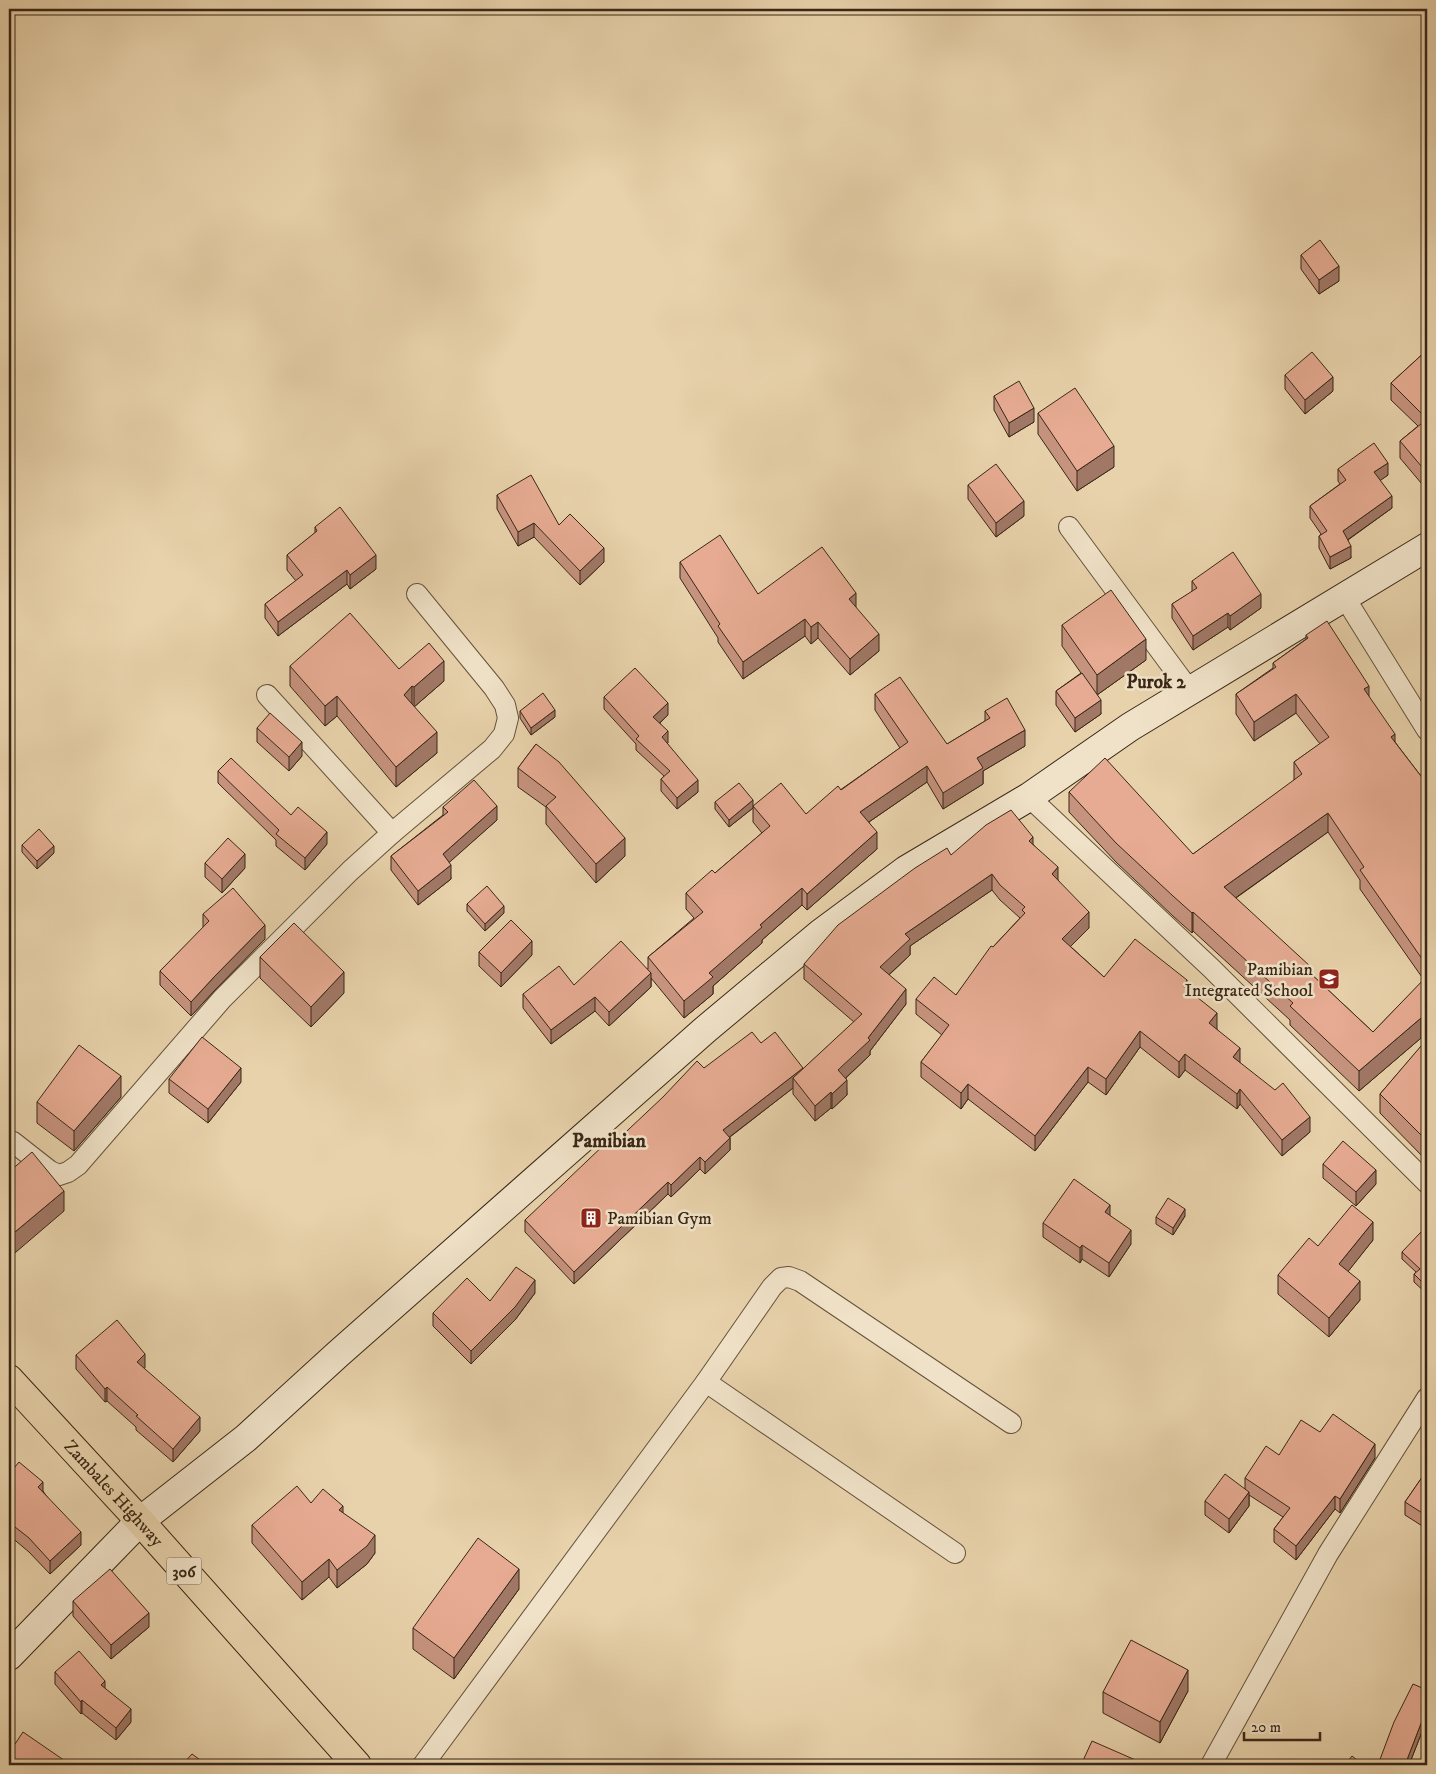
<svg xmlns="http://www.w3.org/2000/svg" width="1436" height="1774" viewBox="0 0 1436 1774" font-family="'IM FELL DW Pica',serif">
<rect width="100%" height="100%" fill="#e8d2ab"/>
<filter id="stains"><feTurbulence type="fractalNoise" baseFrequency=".004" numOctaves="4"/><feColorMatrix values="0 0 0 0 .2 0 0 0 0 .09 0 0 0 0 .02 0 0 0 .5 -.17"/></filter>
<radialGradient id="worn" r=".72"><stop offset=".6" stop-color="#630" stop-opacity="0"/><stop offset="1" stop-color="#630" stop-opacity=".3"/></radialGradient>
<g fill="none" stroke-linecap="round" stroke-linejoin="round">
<g stroke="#65523b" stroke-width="22">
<g id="street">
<polyline points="1069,527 1190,691"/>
<polyline points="1345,598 1427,730"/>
<polyline points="267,695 392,833"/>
<polyline points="1029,797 1211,968 1427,1183"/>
<polyline points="9,1141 13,1142 50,1171 59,1175 68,1172 78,1165 222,999 350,871 392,833 492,749 504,734 508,718 505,705 494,688 417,594"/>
<polyline points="706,1382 955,1553"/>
<polyline points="423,1765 706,1382 772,1287 781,1278 789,1277 800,1281 1011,1423"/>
<polyline points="1211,1765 1328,1554 1427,1398"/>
</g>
</g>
<g stroke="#392716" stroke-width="30">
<polyline id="secondary" points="9,1656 140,1521 246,1438 338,1354 706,1029 821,933 906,870 1029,797 1130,727 1427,547"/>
</g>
<g stroke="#392716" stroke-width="30">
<g id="primary">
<path id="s1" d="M9 1379 140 1521 357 1765"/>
</g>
</g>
<use href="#street" stroke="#f0e2c8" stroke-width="20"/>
<use href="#secondary" stroke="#f0e2c8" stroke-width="28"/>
<use href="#primary" stroke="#e8d2ab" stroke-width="28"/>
</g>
<g fill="#c6937e" stroke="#392716" fill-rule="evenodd">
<polygon points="1301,255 1339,281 1319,294 1301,269"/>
<polygon points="1427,350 1427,490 1400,458 1400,441 1418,426 1391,400 1391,383"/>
<polygon points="1285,375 1333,391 1305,414 1285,389"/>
<polygon points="994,396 1034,422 1009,437 994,410"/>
<polygon points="1038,413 1114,467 1077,491 1038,434"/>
<polygon points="1338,469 1388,475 1380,480 1392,508 1348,540 1351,558 1330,569 1319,548 1319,536 1321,534 1310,518 1310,506 1340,484 1338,481"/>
<polygon points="968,485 1024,516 996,537 968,499"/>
<polygon points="497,495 559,525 604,562 580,585 534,537 518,546 497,509"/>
<polygon points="315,527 376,569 350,589 347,584 278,636 265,618 265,604 296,581 287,570 287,555 315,533"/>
<polygon points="680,562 758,594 856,608 879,651 850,675 818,638 811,644 805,636 743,679 718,642 718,638 680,578"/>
<polygon points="1192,581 1261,608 1230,630 1228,627 1193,650 1172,618 1172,604 1192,592"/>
<polygon points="1062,625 1146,660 1097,695 1101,714 1075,732 1056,705 1056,691 1081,673 1062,646"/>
<path d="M1306 635 1369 697 1395 742 1427 784V1161L1380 1113V1094L1425 1042 1421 1038 1359 1091 1290 1025V1020L1193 931 1192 933 1173 916 1116 862 1069 812V792L1193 854 1294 781V762L1320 744 1296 713 1254 741 1236 714V694L1273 668V663L1306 639ZM1328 832 1360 880V889L1424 980 1373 1032 1311 974 1236 898Z"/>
<polygon points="290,666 399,669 444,681 414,707 437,753 396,787 337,716 325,726 290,686"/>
<polygon points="875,694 947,744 985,721 985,711 1025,746 983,771 983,784 943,809 927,782 869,822 877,849 807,910 802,905 762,940 762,943 713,986 713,994 684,1018 651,978 651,987 609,1026 595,1011 551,1044 523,1008 523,994 574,985 648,969 648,957 694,918 686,909 686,893 715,873 762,833 753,822 753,806 806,814 900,748 875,710"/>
<polygon points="604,697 668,715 660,723 668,743 667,743 698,792 677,809 661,791 661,779 664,776 636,750 636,744 604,709"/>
<polygon points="520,711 555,717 531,735 520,718"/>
<polygon points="257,728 302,756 289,771 257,742"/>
<polygon points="536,744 625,856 596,883 546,824 546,807 518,787 518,768"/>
<polygon points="218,771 291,815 327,844 305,870 276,846 276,840 218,783"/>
<polygon points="715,802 753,808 729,827 715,809"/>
<polygon points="443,807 497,820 449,862 451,879 418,905 391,870 391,856 443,815"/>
<polygon points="1033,844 1058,880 1089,928 1070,946 1104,977 1187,989 1217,1029 1240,1063 1310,1132 1282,1156 1240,1104 1237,1109 1185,1070 1179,1078 1140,1047 1106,1095 1088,1082 1035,1151 968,1099 961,1109 921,1077 921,1062 942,1035 916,1014 916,999 956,995 993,947 1020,918 1000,900 992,890 910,946 910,955 889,975 906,1004 870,1051 870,1055 846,1078 847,1095 832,1109 831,1108 815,1121 793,1094 793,1088 730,1137 730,1150 705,1174 700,1169 671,1197 668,1194 574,1284 525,1232 525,1220 612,1145 704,1068 761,1043 803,1069 854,1022 804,979 804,964 951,855"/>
<polygon points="22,845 54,853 37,869 22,852"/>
<polygon points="205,863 245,868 222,893 205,877"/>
<polygon points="467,904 504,913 485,931 467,911"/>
<polygon points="203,914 265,939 214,991 191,1016 160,985 160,971 203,928"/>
<polygon points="479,952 532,955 501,987 479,966"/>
<polygon points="260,957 344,993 311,1027 260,978"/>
<polygon points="169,1079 241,1082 208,1123 169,1093"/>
<polygon points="121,1097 74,1151 37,1123 37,1102"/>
<polygon points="1323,1164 1376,1184 1356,1206 1323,1178"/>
<polygon points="1110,1216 1131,1244 1109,1277 1082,1259 1080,1263 1043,1237 1043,1223"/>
<polygon points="1185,1216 1173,1235 1156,1224 1156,1217"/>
<polygon points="1427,1238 1427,1294 1414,1282 1414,1274 1416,1272 1402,1259 1402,1252"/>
<polygon points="1373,1240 1348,1271 1360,1300 1329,1337 1278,1294 1278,1275 1318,1246"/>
<polygon points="535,1293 515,1320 471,1364 433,1326 433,1313 490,1301"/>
<polygon points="76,1355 145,1368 144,1368 200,1431 173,1462 136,1430 136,1427 107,1401 105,1402 76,1369"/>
<polygon points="1320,1432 1375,1458 1340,1513 1335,1509 1296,1560 1274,1542 1274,1529 1283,1517 1249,1495 1249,1506 1229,1533 1205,1515 1205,1501 1245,1489 1245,1478 1279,1455"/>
<polygon points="1427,1470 1427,1529 1405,1515 1405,1502"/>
<polygon points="9,1474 43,1491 81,1545 50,1574 29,1552 10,1536 9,1538"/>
<polygon points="311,1503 343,1513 375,1553 367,1564 337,1588 329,1577 302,1600 252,1543 252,1525"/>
<polygon points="519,1589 454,1679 413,1649 413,1628"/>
<polygon points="73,1601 149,1627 111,1659 73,1616"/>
<polygon points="55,1672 105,1688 131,1722 116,1740 82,1713 81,1714 55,1684"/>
<polygon points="1427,1690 1427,1725 1425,1724 1409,1765 1379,1765 1379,1762"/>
<polygon points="1188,1691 1160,1743 1103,1713 1103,1692"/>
</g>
<g fill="#a17866" stroke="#392716">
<polygon points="1339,266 1339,281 1319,294 1319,280"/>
<polygon points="1333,377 1333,391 1305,414 1305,400"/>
<polygon points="1034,408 1034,422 1009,437 1009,423"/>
<polygon points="1114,446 1114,467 1077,491 1077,471"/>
<polygon points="1388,463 1388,475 1374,485 1374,472"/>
<polygon points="1392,496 1392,508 1343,543 1343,531"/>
<polygon points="1024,501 1024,516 996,537 996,523"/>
<polygon points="534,523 534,537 518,546 518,532"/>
<polygon points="1351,546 1351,558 1330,569 1330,557"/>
<polygon points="604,548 604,562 580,585 580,571"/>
<polygon points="376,555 376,569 350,589 350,575"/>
<polygon points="347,570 347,584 278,636 278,622"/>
<polygon points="856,593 856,610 849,599"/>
<polygon points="1261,594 1261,608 1230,630 1230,616"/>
<polygon points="1228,613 1228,627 1193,650 1193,636"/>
<polygon points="805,619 805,636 743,679 743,662"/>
<polygon points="818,622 818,638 811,644 811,627"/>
<polygon points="879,634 879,651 850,675 850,659"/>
<polygon points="1146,639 1146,660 1097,695 1097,675"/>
<polygon points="444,661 444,681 414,707 414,687"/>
<polygon points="412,686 412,706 404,695"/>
<polygon points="1369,686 1369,705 1364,689"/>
<polygon points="1296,694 1296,713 1254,741 1254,722"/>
<polygon points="337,696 337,716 325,726 325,706"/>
<polygon points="1101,700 1101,714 1075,732 1075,718"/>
<polygon points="668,703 668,715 653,729 653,717"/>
<polygon points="555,710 555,717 531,735 531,728"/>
<polygon points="1025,730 1025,746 983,771 983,784 943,809 943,793 977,758"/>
<polygon points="668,731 668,743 662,749 662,737"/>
<polygon points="437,732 437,753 396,787 396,767"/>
<polygon points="1395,734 1395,754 1391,737"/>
<polygon points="302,742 302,756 289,771 289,757"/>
<polygon points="927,766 927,782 860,828 860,812"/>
<polygon points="698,780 698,792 677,809 677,798"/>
<polygon points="753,800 753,808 729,827 729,820"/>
<polygon points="497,806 497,820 443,868 443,854"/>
<polygon points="1328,813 1328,832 1224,906 1224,887"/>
<polygon points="327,832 327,844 305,870 305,858"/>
<polygon points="877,832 877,849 807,910 807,894"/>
<polygon points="1033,837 1033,853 1029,841"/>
<polygon points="625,838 625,856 596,883 596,864"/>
<polygon points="54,846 54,853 37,869 37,861"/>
<polygon points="245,854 245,868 222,893 222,879"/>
<polygon points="451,865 451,879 418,905 418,891"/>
<polygon points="1058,867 1058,882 1052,874"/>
<polygon points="992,874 992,890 910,946 910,955 880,983 880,967 905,934"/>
<polygon points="802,888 802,905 762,940 762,943 713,986 713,994 684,1018 684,1001 709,973 760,925"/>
<polygon points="504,906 504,913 485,931 485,924"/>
<polygon points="1089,912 1089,928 1062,955 1062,939"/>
<polygon points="1193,912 1193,931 1192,933 1192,913"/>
<polygon points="265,925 265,939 214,991 191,1016 191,1002 214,977"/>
<polygon points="532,941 532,955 501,987 501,973"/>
<polygon points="1311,967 1311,986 1308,971"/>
<polygon points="344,972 344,993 311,1027 311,1007"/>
<polygon points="651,973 651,987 609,1026 609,1012"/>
<polygon points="1187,980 1187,996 1183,986"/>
<polygon points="906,989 906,1004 870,1051 870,1055 838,1085 838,1070 868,1038"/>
<polygon points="595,997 595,1011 551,1044 551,1030"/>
<polygon points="1217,1013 1217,1029 1209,1039 1209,1023"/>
<polygon points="1421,1018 1421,1038 1359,1091 1359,1071"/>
<polygon points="1140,1031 1140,1047 1106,1095 1106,1079"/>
<polygon points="1240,1048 1240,1063 1233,1057"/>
<polygon points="1185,1054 1185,1070 1179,1078 1179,1062"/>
<polygon points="11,1063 11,1077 9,1081 9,1066"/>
<polygon points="1088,1067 1088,1082 1035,1151 1035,1136"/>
<polygon points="241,1068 241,1082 208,1123 208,1109"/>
<polygon points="803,1068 803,1080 793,1078 793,1088 723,1142 723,1130"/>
<polygon points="121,1076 121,1097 74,1151 74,1131"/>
<polygon points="847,1080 847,1095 832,1109 832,1094"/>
<polygon points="968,1084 968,1099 961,1109 961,1093"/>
<polygon points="1240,1089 1240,1104 1237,1109 1237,1094"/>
<polygon points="831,1092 831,1108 815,1121 815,1106"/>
<polygon points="1310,1117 1310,1132 1282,1156 1282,1140"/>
<polygon points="730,1138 730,1150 705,1174 705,1162"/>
<polygon points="700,1157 700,1169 671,1197 671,1185"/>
<polygon points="1376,1170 1376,1184 1356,1206 1356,1192"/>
<polygon points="668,1182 668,1194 574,1284 574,1272"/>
<polygon points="64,1191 64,1211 9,1258 9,1237"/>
<polygon points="1110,1205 1110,1219 1105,1212"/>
<polygon points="1185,1209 1185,1216 1173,1235 1173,1228"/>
<polygon points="1373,1222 1373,1240 1339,1283 1339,1264"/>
<polygon points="1131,1230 1131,1244 1109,1277 1109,1263"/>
<polygon points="1082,1245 1082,1259 1080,1263 1080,1248"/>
<polygon points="535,1280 535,1293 515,1320 471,1364 471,1351"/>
<polygon points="1360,1281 1360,1300 1329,1337 1329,1318"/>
<polygon points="145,1354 145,1368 137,1375 137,1362"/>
<polygon points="107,1387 107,1401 105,1402 105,1389"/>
<polygon points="200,1417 200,1431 173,1462 173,1449"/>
<polygon points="1375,1444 1375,1458 1340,1513 1340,1499"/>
<polygon points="43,1482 43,1495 38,1487"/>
<polygon points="1249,1492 1249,1506 1229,1533 1229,1519"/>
<polygon points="1335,1496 1335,1509 1296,1560 1296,1546"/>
<polygon points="343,1506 343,1523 339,1510"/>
<polygon points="10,1523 10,1536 9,1538 9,1524"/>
<polygon points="81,1532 81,1545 50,1574 50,1561"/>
<polygon points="375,1535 375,1553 367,1564 337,1588 337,1570"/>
<polygon points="329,1559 329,1577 302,1600 302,1582"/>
<polygon points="519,1569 519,1589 454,1679 454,1658"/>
<polygon points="149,1613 149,1627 111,1659 111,1645"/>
<polygon points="1188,1670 1188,1691 1160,1743 1160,1722"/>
<polygon points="105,1681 105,1693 101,1685"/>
<polygon points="82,1700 82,1713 81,1714 81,1702"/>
<polygon points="131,1709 131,1722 116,1740 116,1728"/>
<polygon points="1425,1713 1425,1724 1409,1765 1405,1765"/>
</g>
<g fill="#e6ab92" stroke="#392716">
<polygon points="1320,240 1339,266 1319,280 1301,255"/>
<polygon points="1427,350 1427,473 1400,441 1427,419 1391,383"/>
<polygon points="1312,352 1333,377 1305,400 1285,375"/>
<polygon points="1019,381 1034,408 1009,423 994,396"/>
<polygon points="1075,388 1114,446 1077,471 1038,413"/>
<polygon points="1374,443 1388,463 1374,472 1392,496 1343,531 1351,546 1330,557 1319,536 1327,531 1310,506 1346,480 1338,469"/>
<polygon points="996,464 1024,501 996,523 968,485"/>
<polygon points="531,475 559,525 570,514 604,548 580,571 534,523 518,532 497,495"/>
<polygon points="340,507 376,555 350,575 347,570 278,622 265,604 303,575 287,555 317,531 315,527"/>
<polygon points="720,535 758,594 822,547 856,593 849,599 879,634 850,659 818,622 811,627 805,619 743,662 718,626 720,624 680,562"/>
<polygon points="1233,552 1261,594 1230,616 1228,613 1193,636 1172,604 1197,588 1192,581"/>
<polygon points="1111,590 1146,639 1097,675 1062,625"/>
<polygon points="350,613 399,669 429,643 444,661 414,687 412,686 404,695 437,732 396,767 337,696 325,706 290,666"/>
<polygon points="1327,621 1369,686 1364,689 1395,734 1391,737 1427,784 1427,966 1360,870 1364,867 1328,813 1224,887 1311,967 1308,971 1373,1032 1427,976 1427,1025 1421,1018 1359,1071 1290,1006 1293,1003 1193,912 1192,913 1173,896 1116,843 1069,792 1105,758 1193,854 1302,774 1294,762 1329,737 1296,694 1254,722 1236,694 1276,667 1273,663 1308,638 1306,635"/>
<polygon points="635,668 668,703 653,717 668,731 662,737 698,780 677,798 661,779 670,771 636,739 639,736 604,697"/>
<polygon points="1082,673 1101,700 1075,718 1056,691"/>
<polygon points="900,677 947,744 990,718 985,711 1007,698 1025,730 977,758 983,768 943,793 927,766 860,812 877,832 807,894 802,888 760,925 762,927 709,973 713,977 684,1001 648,957 703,912 686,893 712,870 715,873 770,826 753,806 781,783 806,814 838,786 841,790 908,742 875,694"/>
<polygon points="543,693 555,710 531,728 520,711"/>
<polygon points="270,713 302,742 289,757 257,728"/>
<polygon points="536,744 559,762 625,838 596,864 546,806 556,797 518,768"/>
<polygon points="231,758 291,815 298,807 327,832 305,858 276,834 279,830 218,771"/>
<polygon points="474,780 497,806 443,854 451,865 418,891 391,856 448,812 443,807"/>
<polygon points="739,783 753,800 729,820 715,802"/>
<polygon points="1011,810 1033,837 1029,841 1058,867 1052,874 1089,912 1062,939 1104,977 1135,939 1187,980 1183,986 1217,1013 1209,1023 1240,1048 1233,1057 1275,1090 1283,1083 1310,1117 1282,1140 1240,1089 1237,1094 1185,1054 1179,1062 1140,1031 1106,1079 1088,1067 1035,1136 968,1084 961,1093 921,1062 949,1025 916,999 934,977 956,995 991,946 993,947 1025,913 1022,910 1025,907 1000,885 992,874 905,934 910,939 880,967 906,989 868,1038 870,1040 838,1070 847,1080 832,1094 831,1092 815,1106 793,1078 862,1014 804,964 838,925 915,868 947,848 951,855 986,825"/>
<polygon points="39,829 54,846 37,861 22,845"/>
<polygon points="228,838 245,854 222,879 205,863"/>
<polygon points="487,886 504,906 485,924 467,904"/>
<polygon points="233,888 265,925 214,977 191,1002 160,971 209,921 203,914"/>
<polygon points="511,920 532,941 501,973 479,952"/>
<polygon points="294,923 344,972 311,1007 260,957"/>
<polygon points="621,941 651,973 609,1012 595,997 551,1030 523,994 559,966 574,985"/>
<polygon points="752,1032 761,1043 775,1032 803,1068 723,1130 730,1138 705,1162 700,1157 671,1185 668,1182 574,1272 525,1220 608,1141 612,1145 663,1097 697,1061 704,1068"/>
<polygon points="202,1037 241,1068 208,1109 169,1079"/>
<polygon points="1427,1039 1427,1141 1380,1094"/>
<polygon points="79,1045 121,1076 74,1131 37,1102"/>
<polygon points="1343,1141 1376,1170 1356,1192 1323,1164"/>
<polygon points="32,1152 64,1191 9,1237 9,1172"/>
<polygon points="1074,1179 1110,1205 1105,1212 1131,1230 1109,1263 1082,1245 1080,1248 1043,1223"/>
<polygon points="1168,1198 1185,1209 1173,1228 1156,1217"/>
<polygon points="1352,1205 1373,1222 1339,1264 1360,1281 1329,1318 1278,1275 1309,1238 1318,1246"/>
<polygon points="1421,1232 1427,1238 1427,1287 1414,1274 1420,1269 1402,1252"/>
<polygon points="516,1267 535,1280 515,1307 471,1351 433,1313 467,1278 490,1301"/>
<polygon points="117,1320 145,1354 137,1362 200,1417 173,1449 136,1416 138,1415 107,1387 105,1389 76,1355"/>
<polygon points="1333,1414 1375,1444 1340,1499 1335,1496 1296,1546 1274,1529 1290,1508 1245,1478 1266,1446 1279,1455 1301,1420 1320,1432"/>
<polygon points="19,1462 43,1482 38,1487 81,1532 50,1561 29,1538 10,1523 9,1524 9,1474"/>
<polygon points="1427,1470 1427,1516 1405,1502"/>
<polygon points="1225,1474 1249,1492 1229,1519 1205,1501"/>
<polygon points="297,1486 311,1503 323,1489 343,1506 339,1510 375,1535 367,1546 337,1570 329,1559 302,1582 252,1525"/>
<polygon points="478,1538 519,1569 454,1658 413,1628"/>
<polygon points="110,1569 149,1613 111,1645 73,1601"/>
<polygon points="1131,1640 1188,1670 1160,1722 1103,1692"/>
<polygon points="79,1651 105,1681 101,1685 131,1709 116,1728 82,1700 81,1702 55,1672"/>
<polygon points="1413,1684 1427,1690 1427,1714 1425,1713 1405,1765 1387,1765 1379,1762 1394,1722"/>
<polygon points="23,1732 71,1765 9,1765 9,1753"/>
<polygon points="1092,1741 1147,1765 1081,1765"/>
<polygon points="192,1754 207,1765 182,1765"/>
<polygon points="1352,1756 1363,1765 1345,1765"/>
</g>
<defs>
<g id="school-square" transform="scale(1.125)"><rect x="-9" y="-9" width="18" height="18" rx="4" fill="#8f2418" stroke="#f0e2c8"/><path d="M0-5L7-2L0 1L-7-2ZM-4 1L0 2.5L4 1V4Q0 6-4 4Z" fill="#fff"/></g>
<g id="building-square" transform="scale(1.125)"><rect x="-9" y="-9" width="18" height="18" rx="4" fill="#8f2418" stroke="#f0e2c8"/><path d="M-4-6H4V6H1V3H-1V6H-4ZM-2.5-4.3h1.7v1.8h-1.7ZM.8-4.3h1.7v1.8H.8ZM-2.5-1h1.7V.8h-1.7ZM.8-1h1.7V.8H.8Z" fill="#fff"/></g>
</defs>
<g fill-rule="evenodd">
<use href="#school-square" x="1329" y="979"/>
<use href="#building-square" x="591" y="1218"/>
</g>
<g text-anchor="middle" stroke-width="5" stroke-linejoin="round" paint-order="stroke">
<rect fill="#f0e2c8" stroke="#705f4b" stroke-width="1" x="166.5" y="1557.5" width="35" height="27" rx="4"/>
<g font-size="16" font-weight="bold" fill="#392716">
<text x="184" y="1577">306</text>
</g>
<g font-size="18" fill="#392716" stroke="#f0e2c8" text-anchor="end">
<text x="1313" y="975">Pamibian<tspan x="1313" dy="21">Integrated School</tspan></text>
<text x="607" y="1224" text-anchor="start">Pamibian Gym</text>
</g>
<g font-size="18" fill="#392716" stroke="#f0e2c8">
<text dy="6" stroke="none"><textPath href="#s1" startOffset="155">Zambales Highway</textPath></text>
</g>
<g font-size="19" font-weight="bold" fill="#392716" stroke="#f0e2c8">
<text x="1156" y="688">Purok 2</text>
</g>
<g font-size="20" font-weight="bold" fill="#392716" stroke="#f0e2c8">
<text x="609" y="1147">Pamibian</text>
</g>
</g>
<rect width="1436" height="1774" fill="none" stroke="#e8d2ab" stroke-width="30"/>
<rect x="10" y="10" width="1416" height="1754" fill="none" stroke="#392716" stroke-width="2.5"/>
<rect x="15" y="15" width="1406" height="1744" fill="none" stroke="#392716"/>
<path d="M1244 1732v8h76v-8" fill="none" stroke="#392716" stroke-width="2.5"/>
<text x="1251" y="1732" font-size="15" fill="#392716" stroke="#f0e2c8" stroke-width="4" paint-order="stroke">20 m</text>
<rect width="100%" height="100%" filter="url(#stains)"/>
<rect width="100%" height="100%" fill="url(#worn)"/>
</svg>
